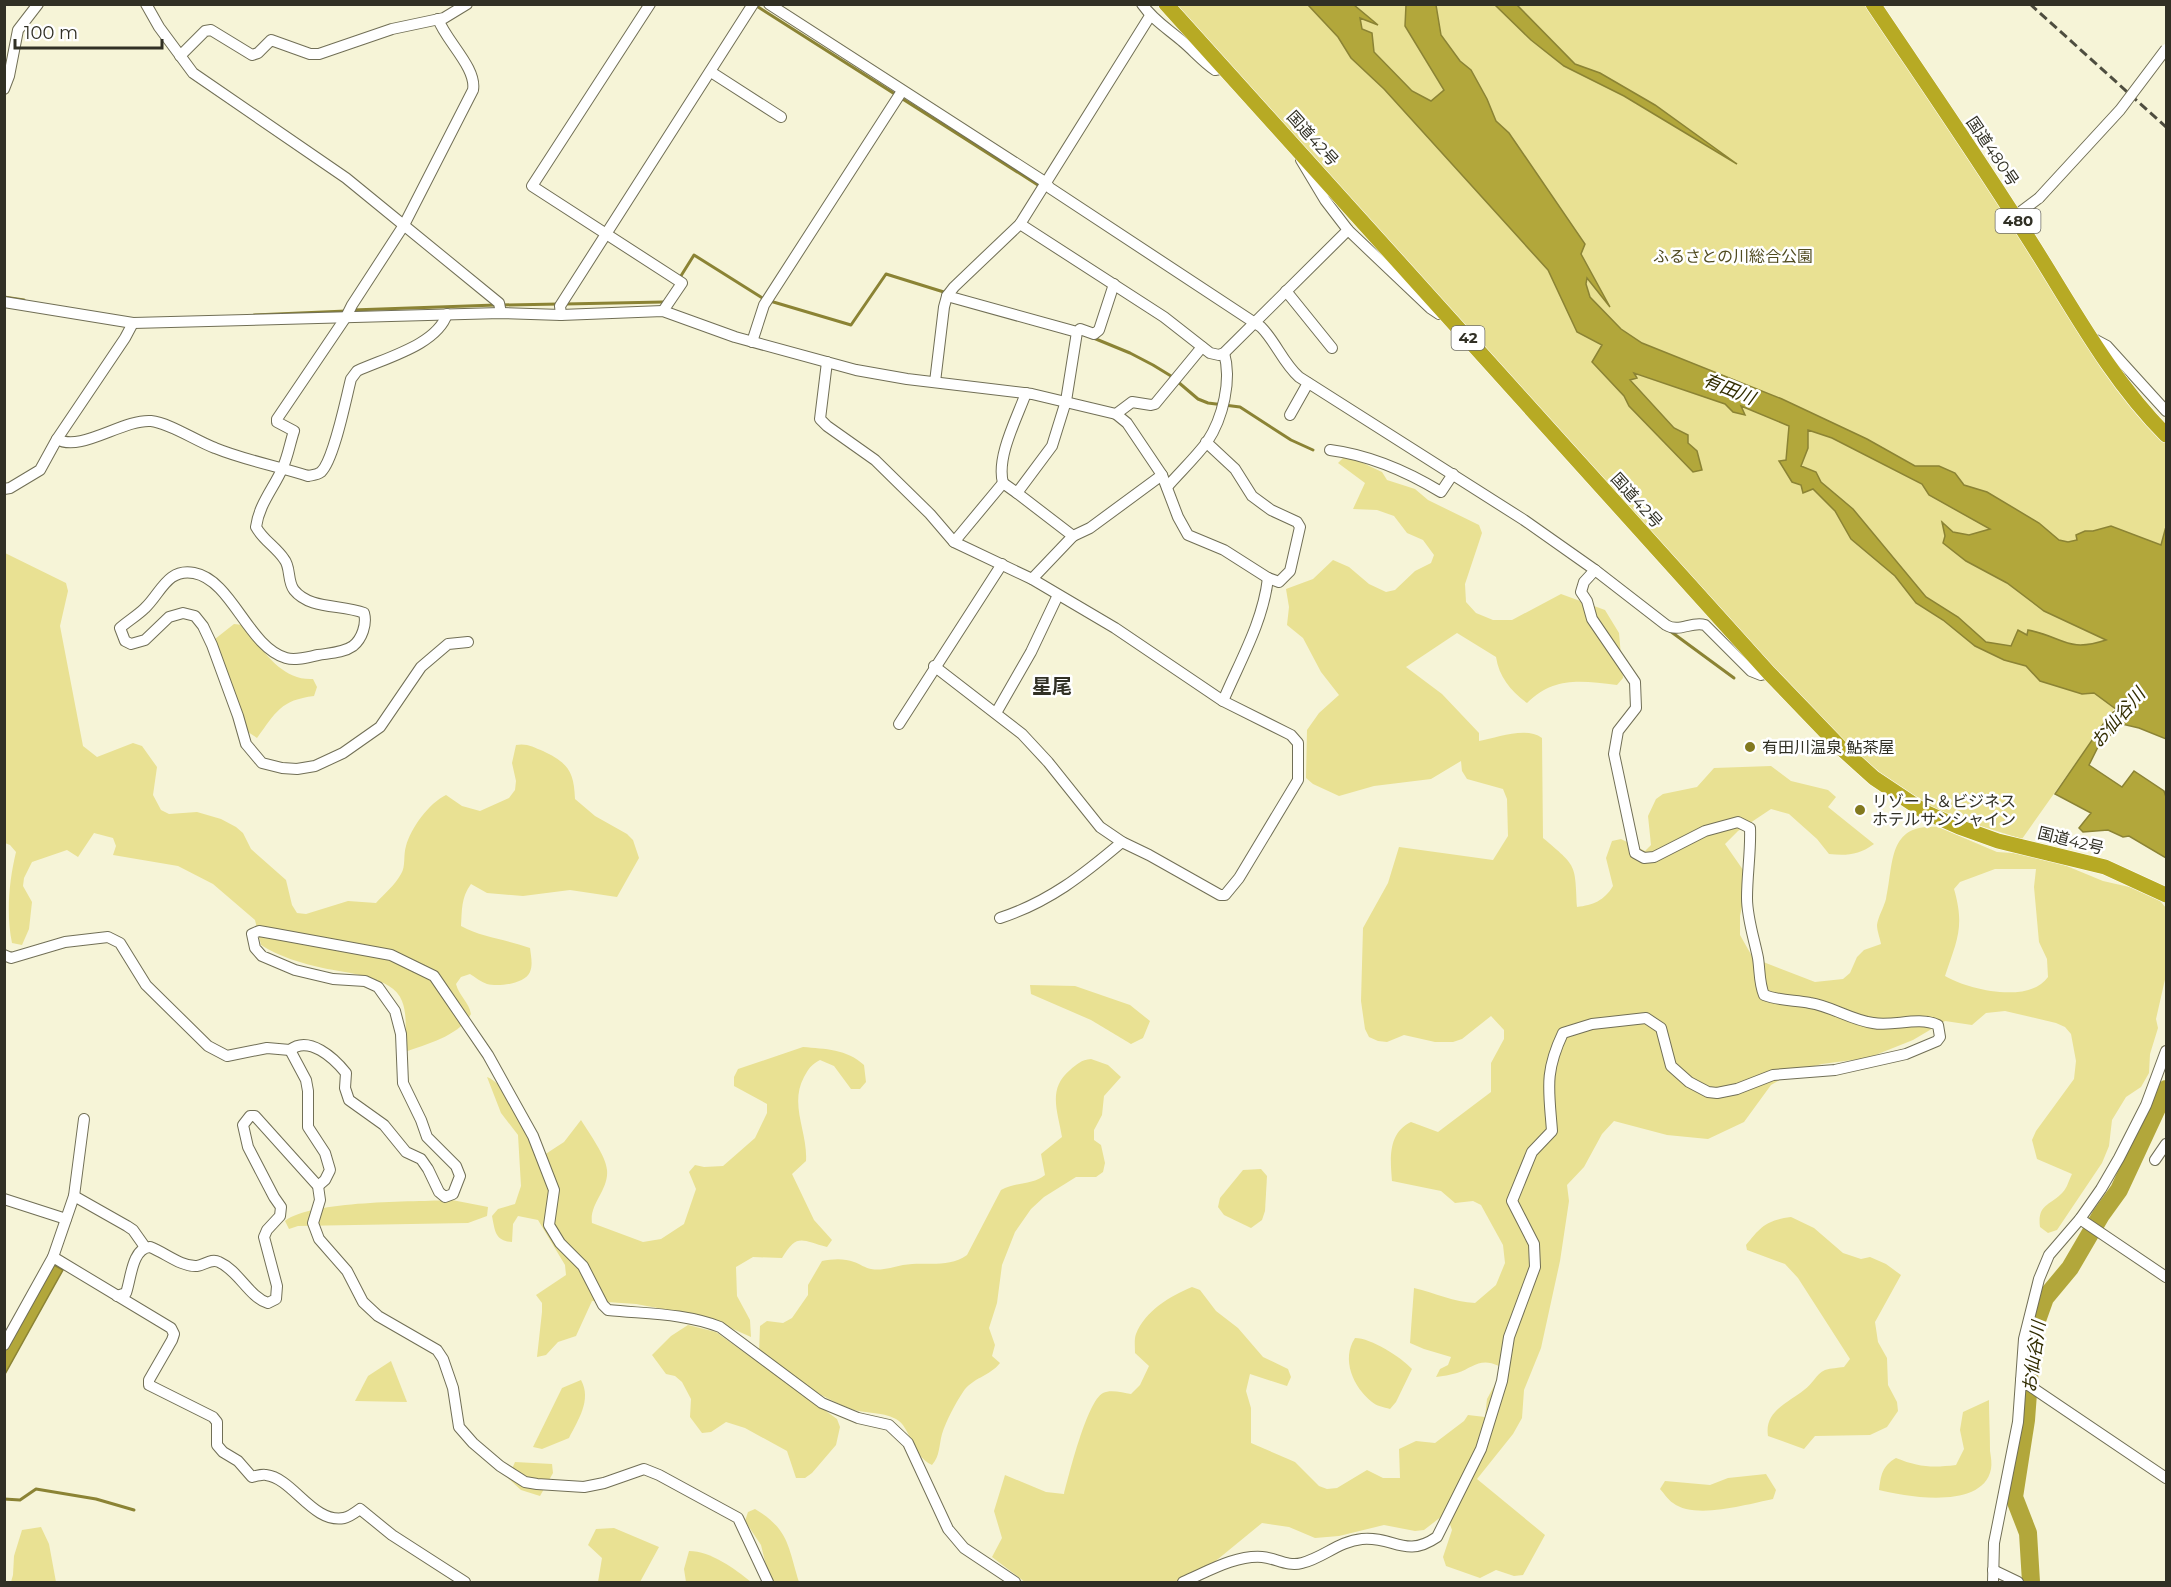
<svg xmlns="http://www.w3.org/2000/svg" width="2171" height="1587" viewBox="0 0 2171 1587" font-family="Montserrat,'Noto Sans JP',sans-serif">
<rect width="100%" height="100%" fill="#f6f4d7"/>
<g fill="#e9e193" fill-rule="evenodd">
<polygon points="1170,5 1866,5 2032,256 2166,441 2166,635 2022,839 1955,818 1920,802 1891,783 1855,753 1705,594"/>
<path d="M1346 455 1382 472 1387 480 1415 489 1428 500 1479 525 1482 533 1465 584 1466 602 1476 613 1493 620H1512L1561 594 1605 610 1619 633 1623 678 1617 685C1581 681 1555 676 1527 703 1511 691 1499 677 1496 657L1457 633 1406 667 1442 694 1479 733V741C1497 738 1526 726 1542 738L1543 838C1577 867 1575 863 1577 907 1593 905 1604 901 1613 886L1606 858 1612 841 1621 839 1645 851 1651 845 1648 816 1656 799 1663 794 1697 787 1714 768 1771 766 1791 781 1828 790 1836 797 1828 807 1874 844C1859 855 1846 856 1829 854L1817 839 1789 814 1771 809 1738 831 1725 844 1748 877 1740 916V935L1753 958 1815 982 1843 979 1850 973 1857 957 1864 950 1881 944C1880 938 1877 931 1877 925 1878 917 1884 907 1886 899 1894 864 1887 823 1938 827L1997 852 2040 855 2103 881 2138 889 2156 896 2166 908V975L2156 1019 2158 1028 2150 1054 2149 1073 2141 1087 2126 1097 2112 1120 2109 1146 2102 1163 2057 1230 2048 1233 2040 1227C2037 1204 2050 1206 2063 1192 2067 1188 2069 1180 2072 1174L2037 1159 2032 1140 2036 1131 2074 1079 2076 1061 2071 1034 2065 1027 2056 1023 2005 1011 1986 1013 1972 1025 1945 1021 1913 1040 1868 1058 1822 1064 1795 1071 1771 1085 1744 1122 1708 1139 1667 1135 1614 1121 1602 1134 1584 1167 1567 1185 1569 1201 1560 1261 1541 1348 1524 1390 1522 1418 1513 1434 1477 1479 1545 1535 1523 1575 1514 1576 1496 1570 1480 1578 1446 1566 1443 1557 1452 1530 1446 1513 1424 1530 1415 1531 1384 1525 1339 1536 1315 1538 1289 1527 1262 1523 1190 1582H1025L992 1557 1002 1538 994 1511 1005 1475 1046 1492 1064 1494C1069 1475 1087 1401 1103 1393 1111 1389 1123 1393 1131 1394L1140 1385 1149 1366 1135 1353C1135 1347 1134 1339 1136 1334 1145 1311 1170 1296 1192 1287L1200 1290 1216 1311 1238 1328 1263 1357 1288 1369 1291 1377 1287 1386 1250 1374 1246 1391 1251 1408V1443L1295 1462 1319 1486 1327 1489 1337 1488 1367 1470 1383 1478H1400L1399 1449 1416 1441 1435 1443 1464 1421 1468 1415 1485 1417 1487 1399 1500 1375 1499 1366C1480 1357 1474 1367 1457 1373 1450 1375 1443 1376 1436 1377L1440 1369 1448 1365 1451 1357 1424 1349 1410 1343 1414 1288C1435 1293 1454 1302 1475 1303L1496 1285 1505 1263 1503 1245 1481 1205 1473 1201 1455 1203 1441 1191 1392 1181C1390 1158 1388 1133 1411 1122L1438 1132 1491 1092V1063L1504 1039V1030L1491 1016 1462 1039 1453 1042H1435L1404 1035 1387 1042 1378 1041 1369 1037 1365 1029 1361 1001 1363 928 1388 883 1399 847 1493 860 1508 836 1507 799 1503 789 1467 779 1462 771 1461 761 1431 779 1374 786 1339 796 1313 784 1306 778 1307 730 1319 713 1339 695 1321 672 1303 638 1287 625 1289 607 1286 589 1313 579 1333 560 1349 567 1369 584 1386 592 1395 590 1415 571 1431 563 1434 555 1423 540 1407 533 1394 516 1377 510 1353 509 1365 483 1338 463ZM1995 869H2036L2034 887 2039 942 2047 959 2048 977C2029 1004 1969 990 1945 976 1957 940 1965 927 1954 889L1960 882Z"/>
<path d="M5 553 66 583 68 591 60 626 83 746 97 757 133 743 142 746 157 767 153 795 161 810 169 814 197 812 221 819 236 827 243 833 251 849 286 880 292 905 297 913 306 914 348 901 376 903C384 894 395 885 401 874 406 866 403 856 406 846 411 828 429 803 446 795L462 806 480 811 509 798 515 790 516 781 512 763 516 745C527 743 533 747 543 751 568 763 574 771 575 799L595 816 627 834 633 840 639 858 617 897 570 890 523 896 487 893 471 884C461 897 462 911 461 926 483 938 506 939 530 948 531 956 533 965 530 972 525 984 498 987 487 984 481 982 475 977 470 974L461 977 456 984C459 996 469 1002 471 1014 459 1036 427 1044 405 1052 405 1036 408 1016 402 1001 393 976 345 973 323 968 303 964 278 956 261 945L255 920 213 884 178 866 113 855 116 846 113 838 94 833 78 857 67 850 32 862 24 878 23 886 32 902 29 929 22 945 12 943C6 914 9 881 16 852L10 845 5 843Z"/>
<path d="M234 624 243 625C261 647 280 681 313 679L317 687 314 696C281 700 276 712 257 738L248 732 215 639Z"/>
<polygon points="1030,985 1075,986 1130,1005 1150,1021 1143,1038 1131,1044 1091,1020 1031,994"/>
<path d="M803 1047C825 1049 847 1049 864 1065L866 1082 860 1089H851L834 1066 820 1060C811 1065 809 1068 804 1077 789 1105 808 1132 806 1161L792 1174 814 1220 832 1240 827 1247C801 1240 797 1233 782 1258L753 1257 736 1267 737 1296 750 1320 751 1337 706 1317 636 1304 592 1301 576 1336 558 1342 546 1355 537 1357 542 1312V1303L536 1295 566 1275 565 1265 538 1220 518 1216 513 1224 512 1242C495 1241 495 1231 492 1216L498 1209 515 1204 521 1186 518 1135 501 1113 487 1077C509 1085 529 1135 541 1157L564 1142 581 1120C589 1133 606 1156 607 1170 609 1190 589 1204 592 1223L643 1242 661 1239 684 1224 696 1189 689 1172 695 1165 704 1167 723 1166 755 1138 767 1113V1104L734 1086V1077L738 1069Z"/>
<path d="M1091 1059 1108 1065 1121 1077 1104 1096 1102 1115 1094 1130V1140L1101 1145 1105 1163 1103 1172 1096 1177H1076L1044 1197 1031 1209 1015 1232 1002 1265 997 1303 989 1328 995 1345 992 1356 1000 1363C990 1376 972 1378 963 1392 955 1404 946 1421 942 1434 939 1445 940 1456 932 1465 911 1455 911 1427 896 1419 881 1411 865 1414 851 1409 816 1396 789 1374 759 1353L760 1326 767 1321 783 1323 792 1318 808 1295V1285L822 1261C832 1259 844 1258 854 1262 860 1264 865 1268 871 1269 883 1271 892 1267 903 1265 926 1261 947 1269 967 1255L1001 1190C1015 1182 1033 1185 1045 1175L1041 1154 1062 1137C1058 1112 1047 1089 1070 1070 1077 1064 1081 1060 1091 1059Z"/>
<polygon points="1261,1169 1267,1176 1265,1211 1262,1220 1251,1228 1224,1215 1218,1207 1220,1198 1243,1170"/>
<path d="M452 1200 488 1207 487 1216 468 1223 298 1226 289 1229 285 1221C311 1200 414 1202 452 1200Z"/>
<path d="M1791 1217 1814 1228 1843 1253 1861 1259 1870 1257 1886 1264 1901 1275 1875 1322 1878 1342 1887 1358 1888 1385 1897 1402 1898 1411 1887 1427 1870 1435 1815 1436 1804 1449 1768 1436C1764 1411 1788 1403 1804 1390 1812 1385 1816 1374 1825 1370 1831 1368 1838 1368 1844 1367L1850 1359 1798 1278 1785 1264 1747 1250 1746 1245C1761 1226 1767 1220 1791 1217Z"/>
<polygon points="688,1325 716,1332 837,1419 840,1427 836,1445 812,1473 805,1478 796,1478 787,1451 745,1428 726,1422 711,1432 702,1433 690,1417 691,1399 682,1382 675,1376 666,1374 652,1355 671,1336"/>
<path d="M1355 1338C1371 1338 1401 1357 1412 1369L1396 1402 1390 1409C1384 1407 1376 1406 1372 1402 1353 1387 1341 1359 1355 1338Z"/>
<polygon points="391,1361 407,1402 355,1401 368,1376"/>
<path d="M581 1380C592 1400 578 1420 569 1438L542 1449 533 1447 562 1388Z"/>
<path d="M1989 1400C1989 1417 1990 1434 1990 1451 1991 1457 1992 1464 1991 1469 1983 1510 1907 1497 1879 1490 1881 1475 1882 1466 1896 1458 1918 1467 1932 1468 1956 1465L1964 1449 1960 1430 1963 1412Z"/>
<polygon points="515,1462 552,1464 553,1473 540,1496 521,1490 508,1478"/>
<path d="M1766 1474 1776 1490 1773 1499C1748 1504 1695 1520 1673 1503 1668 1500 1664 1493 1660 1489L1665 1481 1710 1485 1728 1478Z"/>
<path d="M755 1509C789 1529 788 1547 799 1582H770L761 1545 745 1521 748 1512Z"/>
<polygon points="41,1527 49,1544 56,1582 11,1582 13,1575 14,1556 22,1530"/>
<polygon points="614,1528 659,1547 640,1582 598,1582 602,1558 588,1545 596,1529"/>
<path d="M689 1551C711 1551 735 1569 751 1582H686L684 1569Z"/>
</g>
<g fill="#b2a73b" stroke="#8b8334" stroke-width="1.5" fill-rule="evenodd">
<path d="M1308 5H1354L1378 25 1360 18 1362 29 1372 33 1374 52 1412 91 1431 101 1444 90 1405 26 1406 5H1436L1441 35 1460 61 1471 70 1487 99 1496 121 1509 133 1585 244 1581 254 1610 307 1587 278 1586 284 1590 297 1621 329 1642 343 1782 399 1867 439 1915 466H1939L1955 473 1964 485 1987 492 2039 523 2059 540 2068 542 2077 540 2076 535 2085 531H2093L2111 526 2161 545 2165 530 2166 532V739L2139 728 2122 724 2098 747 2089 765 2122 787 2134 771 2164 791 2166 797V858L2129 836 2123 837 2108 830 2083 832 2079 828 2091 813 2055 794 2110 714 2117 710 2094 693 2082 694 2040 681 2026 666 2004 660 1975 646 1943 620 1916 603 1895 576 1851 539 1835 511 1813 489 1803 493 1801 485 1792 482 1779 461 1786 460 1789 426 1741 406 1745 415 1733 412 1725 404 1634 373 1637 378 1630 380 1674 428 1688 435V443L1697 451 1702 470 1693 472 1629 406 1624 396 1592 362 1602 345 1577 332 1548 270 1384 89 1351 58 1338 37ZM1808 430 1832 438 1922 484 1929 495 1990 529 1969 535 1953 532 1942 522 1945 536 1943 543 1966 561 2007 583 2044 611 2106 640C2067 653 2064 637 2028 630L2027 635 2018 630 2011 646 1986 642 1958 617 1926 597 1853 509 1821 482 1816 472 1801 466 1808 448Z"/>
<polygon points="1495,5 1517,5 1575,64 1600,73 1655,105 1737,164 1624,96 1564,66 1531,40"/>
<polygon points="52,1264 63,1270 5,1374 5,1349"/>
</g>
<g fill="none" stroke-linecap="round" stroke-linejoin="round">
<g stroke="#8b8334" stroke-width="3">
<polyline points="755,5 1041,187"/>
<polyline points="679,279 694,255 764,299"/>
<polyline points="4,297 24,300"/>
<polyline points="770,301 851,325 886,274 947,293"/>
<polyline points="565,304 663,302"/>
<polyline points="502,305 559,304"/>
<polyline points="352,310 496,305"/>
<polyline points="254,315 346,311"/>
<polyline points="1091,337 1130,353 1153,365 1171,376 1198,399 1208,403 1240,407 1291,440 1313,450"/>
<polyline points="1670,631 1734,678"/>
<polyline points="4,1499 20,1500 36,1489 96,1499 134,1510"/>
</g>
<polyline stroke="#b2a73b" stroke-width="18" points="2031,1582 2028,1533 2014,1497 2026,1420 2031,1353 2035,1326 2045,1298 2070,1268 2101,1215 2119,1190 2166,1089"/>
<g stroke="#716f56" stroke-width="12">
<g id="minor">
<polyline points="146,4 159,27 193,73 346,178 499,303 501,313"/>
<polyline points="650,4 532,186 682,283 663,311"/>
<path d="M769 4 1045 182 1050 188 1261 327C1276 342 1283 363 1299 377L1524 520 1595 570 1666 625C1679 633 1691 621 1705 625L1751 671 1761 675 1769 673"/>
<path d="M1142 4C1153 20 1168 29 1182 41 1193 50 1203 62 1215 70L1225 68"/>
<path d="M438 19C446 41 477 68 473 90L404 225 352 305 346 317 277 419V422L294 431C290 443 288 456 283 467 274 488 259 504 256 527 263 540 276 547 284 559 291 567 287 581 294 590 310 610 342 604 364 613 367 624 362 639 353 646 343 653 330 653 318 655 308 657 296 661 286 658 248 647 232 580 194 573 167 568 161 593 145 608 138 615 128 621 120 628L125 641 131 644 145 640 169 617 183 613 195 616 203 626 212 645 238 716 246 744 262 763 282 768 297 769 315 766 343 753 380 727 421 667 448 644 468 642"/>
<polyline points="180,56 205,31 211,30 252,55 258,53 271,40 310,54 319,54 392,29 444,18 467,4"/>
<polyline points="711,72 781,117"/>
<polyline points="4,89 9,76 18,30 38,4"/>
<polyline points="1301,160 1325,200 1348,230 1430,308 1439,314"/>
<polyline points="2015,216 2039,198"/>
<polyline points="1020,224 1164,317 1210,353 1219,355 1224,353 1348,230"/>
<polyline points="1286,291 1332,348"/>
<polyline points="947,296 1077,332 1080,329 1094,334 1099,330 1114,284"/>
<polyline points="4,302 133,323 501,313 561,315 663,311 735,337 856,370 907,379 1032,394 1116,414 1132,402 1151,405 1155,404 1202,347"/>
<polyline points="561,315 560,306 753,4"/>
<polyline points="2092,338 2107,346 2166,411"/>
<polyline points="752,342 764,305 902,91"/>
<polyline points="827,362 820,419 827,426 875,460 930,514 954,542 1032,579 1115,628 1223,701 1291,735 1298,743 1298,780 1239,878 1225,895 1220,895 1149,855 1122,842 1100,827 1048,762 1022,734 934,666"/>
<polyline points="935,382 944,307 947,296 954,287 1020,224 1150,16"/>
<polyline points="1116,414 1127,423 1162,475 1178,517 1188,535 1224,550 1268,578 1279,582 1290,571 1300,527 1297,522 1271,510 1252,496 1235,469 1206,442"/>
<polyline points="1290,415 1308,383"/>
<polyline points="57,439 125,338 133,323"/>
<path d="M1330 450C1369 455 1408 472 1441 492L1453 474"/>
<path d="M1003 483C996 457 1017 418 1026 393"/>
<path d="M1167 487C1180 472 1195 458 1207 442 1223 418 1232 380 1224 353"/>
<path d="M4 489 10 488 40 470 57 439C80 453 123 419 151 421 170 423 196 441 215 448 244 460 277 466 308 476 313 475 317 475 321 472 334 460 346 398 351 379L357 371C385 358 437 345 447 314"/>
<polyline points="1073,536 1090,528 1162,475"/>
<polyline points="954,542 1003,483 1017,493"/>
<polyline points="1032,579 1073,536 1017,493 1052,446 1066,401 1077,332"/>
<path d="M1223 701C1240 661 1263 622 1268 578"/>
<polyline points="996,713 1031,652 1058,595"/>
<polyline points="899,724 1002,564"/>
<path d="M1000 918C1049 902 1083 875 1122 842"/>
<path d="M4 955 11 958 65 942 108 937 120 943 146 985 208 1046 227 1056 267 1048 290 1050C309 1035 334 1058 346 1073L345 1088 349 1100 384 1125 406 1152 421 1159 428 1169 439 1192 445 1197 453 1194 460 1176 456 1166 427 1137 421 1120 403 1083 401 1034 395 1011 378 987 365 981 333 979 295 970 262 956 255 948 252 934 259 931 276 934 391 955 434 976 488 1055 533 1136 554 1190 549 1225 560 1243 583 1266 603 1305 608 1310C646 1314 684 1313 720 1327L822 1403 858 1418 889 1425 908 1443 948 1529 964 1548 1015 1582"/>
<polyline points="290,1050 306,1080 308,1091 308,1127 325,1153 330,1170 325,1180 318,1186"/>
<polyline points="2155,1160 2166,1144"/>
<polyline points="74,1196 84,1119"/>
<polyline points="4,1199 66,1219"/>
<polyline points="2080,1219 2166,1277"/>
<path d="M53 1257 171 1328 174 1334 172 1340 149 1380V1385L213 1417 217 1422V1445L223 1452 238 1461 252 1477C256 1476 262 1474 266 1475 293 1478 313 1524 344 1518 349 1517 356 1512 360 1509L392 1535 465 1582"/>
<path d="M117 1296 126 1293C131 1279 132 1248 150 1247 164 1252 181 1267 197 1266 205 1265 211 1258 219 1262 239 1271 249 1297 268 1303L276 1299 277 1286 264 1237 267 1230 280 1216 281 1207 274 1197 248 1147 243 1125 250 1116H255L318 1186 320 1200 313 1223 319 1239 347 1271 363 1302 378 1316 437 1350 443 1359 453 1388 459 1427 473 1443 500 1466 525 1482 537 1484 584 1487 604 1483 644 1469 659 1475 738 1518 768 1582"/>
<polyline points="4,1345 53,1257 74,1196 127,1226 133,1230 145,1247"/>
<polyline points="2021,1380 2166,1478"/>
<polyline points="1993,1570 2018,1582"/>
<path d="M1183 1582C1207 1572 1235 1555 1262 1557 1276 1558 1287 1567 1302 1563 1323 1558 1339 1541 1362 1539 1394 1536 1405 1559 1437 1537L1481 1449 1502 1381 1509 1337 1535 1267 1534 1244 1512 1201 1532 1152 1552 1131C1549 1090 1544 1073 1563 1033L1592 1024 1646 1018 1661 1028 1671 1066 1689 1082 1708 1092 1717 1093 1737 1089 1773 1075 1835 1070 1906 1054 1937 1041 1940 1037 1938 1025C1917 1016 1894 1027 1873 1023 1851 1020 1831 1006 1810 1003 1794 1000 1780 1001 1764 995 1759 983 1760 971 1758 958 1754 938 1747 918 1747 898 1747 874 1751 851 1750 828L1738 822 1705 831 1654 857 1644 858 1635 853 1614 754 1618 731 1636 708 1635 682 1592 619 1587 601 1581 592 1584 582 1595 570"/>
<polyline points="1993,1582 1994,1543 2018,1422 2024,1339 2039,1279 2049,1255 2080,1219 2101,1189 2119,1158 2146,1105 2166,1051"/>
</g>
</g>
<g stroke="#fff" stroke-width="16">
<g id="highway">
<polyline points="1166,4 1769,673 1843,750 1874,778 1925,812 1959,827 1998,841 2105,867 2166,895"/>
<path d="M1873 4C1924 80 1976 155 2025 233 2069 301 2108 377 2166 435"/>
</g>
</g>
<use href="#minor" stroke="#fff" stroke-width="10"/>
<use href="#highway" stroke="#b7aa24" stroke-width="15"/>
<polyline stroke="#4e4d3f" stroke-width="3" stroke-dasharray="9 4.5" stroke-linecap="butt" points="2030,4 2166,127"/>
<g stroke="#716f56" stroke-width="12" stroke-linecap="butt">
<polyline id="minor-bridge" points="2039,198 2120,110 2166,49"/>
</g>
<use href="#minor-bridge" stroke="#fff" stroke-width="10"/>
</g>
<g fill="#82791e" stroke="#fff" stroke-width="2">
<circle cx="1750" cy="747" r="6"/>
<circle cx="1860" cy="810" r="6"/>
</g>
<g text-anchor="middle" stroke-width="5" stroke-linejoin="round" paint-order="stroke">
<g fill="#fff" stroke="#6f6e66" stroke-width="1.5">
<rect x="1995.5" y="209" width="45" height="24" rx="4.5"/>
<rect x="1451.5" y="326" width="33" height="24" rx="4.5"/>
</g>
<g font-size="15" font-weight="bold" fill="#313025">
<text x="2018" y="226">480</text>
<text x="1468" y="343">42</text>
</g>
<g font-size="16" fill="#313025" stroke="#fff">
<text transform="translate(1313 138) rotate(48)" y="6">国道42号</text>
<text transform="translate(1993 151) rotate(56)" y="6">国道480号</text>
<text transform="translate(1637 500) rotate(48)" y="6">国道42号</text>
<text transform="translate(2071 840) rotate(14)" y="6">国道42号</text>
</g>
<g font-size="16" fill="#514c21" stroke="#fff">
<text x="1733" y="262">ふるさとの川総合公園</text>
</g>
<g font-size="16" fill="#313025" stroke="#fff" text-anchor="start">
<text x="1762" y="753">有田川温泉 鮎茶屋</text>
<text x="1872" y="807">リゾート＆ビジネス<tspan x="1872" dy="18">ホテルサンシャイン</tspan></text>
</g>
<g font-size="18" font-style="italic" fill="#322d00" stroke="#fff">
<text transform="translate(1729 389) rotate(22)" y="6">有田川</text>
<text transform="translate(2118 718) rotate(-49)" y="6">お仙谷川</text>
<text transform="translate(2034 1357) rotate(-82)" y="6">お仙谷川</text>
</g>
<g font-size="20" font-weight="bold" fill="#313025" stroke="#fff">
<text x="1052" y="693">星尾</text>
</g>
</g>
<rect width="2171" height="1587" fill="none" stroke="#313025" stroke-width="12"/>
<path d="M15 39v9h147v-9" fill="none" stroke="#313025" stroke-width="3"/>
<text x="24" y="39" font-size="18" fill="#313025" stroke="#ffffff" stroke-width="4.5" paint-order="stroke">100 m</text>
</svg>
